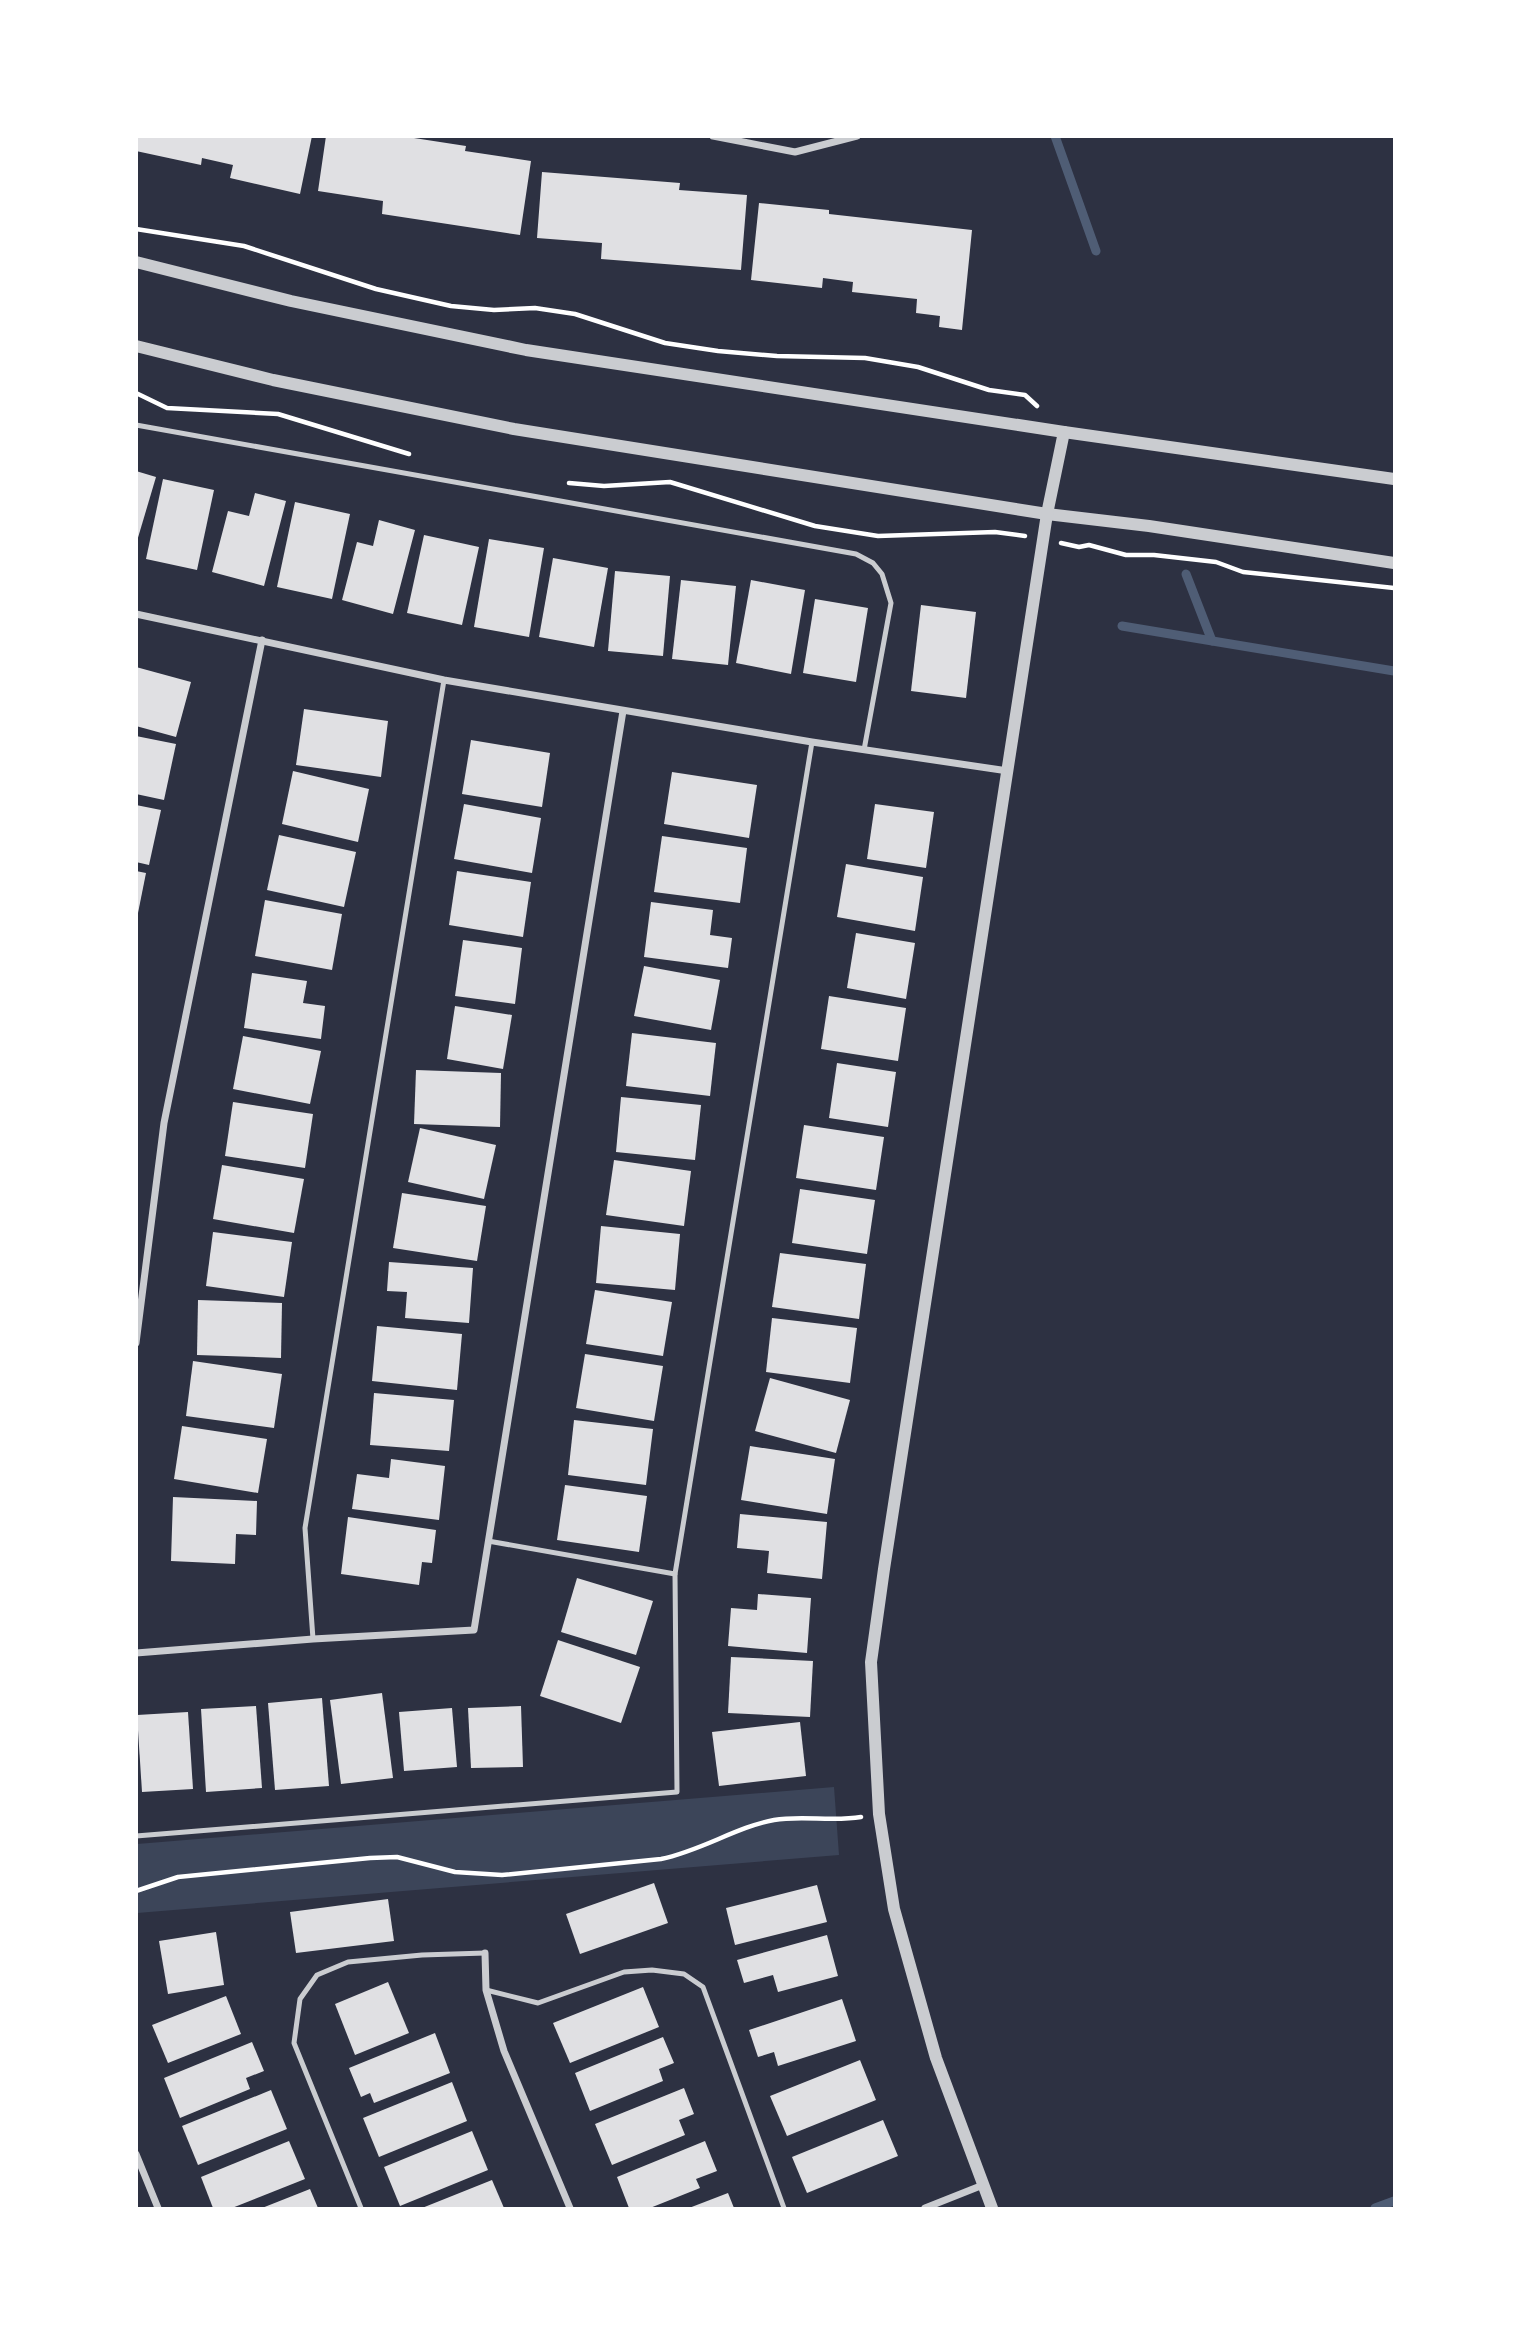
<svg xmlns="http://www.w3.org/2000/svg" width="1531" height="2345" viewBox="0 0 1531 2345" font-family="'Noto Sans',sans-serif">
<rect width="100%" height="100%" fill="#2d3142"/>
<polygon fill="#3c4559" points="834,1787 839,1855 137,1913 137,1844"/>
<g fill="none" stroke-linecap="round" stroke-linejoin="round">
<g stroke="#4f5d75" stroke-width="9">
<polyline points="1055,136 1096,251"/>
<polyline points="1186,574 1212,641"/>
<polyline points="1122,626 1394,671"/>
<polyline points="1375,2208 1394,2201"/>
</g>
</g>
<g fill="#e0e0e3">
<polygon points="136,136 312,136 300,194 230,178 233,165 202,158 201,165 136,151"/>
<polygon points="326,136 401,136 466,146 465,151 531,161 520,235 382,214 383,201 318,191"/>
<polygon points="542,172 680,183 679,190 747,195 741,270 601,259 602,243 537,238"/>
<polygon points="759,203 829,210 829,214 972,230 962,330 939,327 940,316 916,313 917,299 852,292 853,282 823,278 822,288 751,280"/>
<polygon points="136,471 156,477 137,541 136,540"/>
<polygon points="163,479 214,490 197,570 146,559"/>
<polygon points="255,493 286,501 264,586 212,572 228,511 249,516"/>
<polygon points="295,502 350,514 332,599 277,587"/>
<polygon points="379,520 415,530 393,614 342,600 357,542 373,546"/>
<polygon points="424,535 479,547 462,625 407,613"/>
<polygon points="489,539 544,548 529,637 474,627"/>
<polygon points="553,558 608,568 594,647 539,637"/>
<polygon points="615,571 670,576 663,656 608,651"/>
<polygon points="681,580 736,586 728,665 672,659"/>
<polygon points="751,580 805,590 791,674 736,663"/>
<polygon points="815,599 868,608 856,682 803,673"/>
<polygon points="921,605 976,612 966,698 911,691"/>
<polygon points="136,667 191,682 176,737 136,726"/>
<polygon points="304,709 388,721 381,777 296,765"/>
<polygon points="136,736 176,744 164,800 136,794"/>
<polygon points="471,740 550,753 542,807 462,794"/>
<polygon points="293,771 369,789 358,842 282,824"/>
<polygon points="672,772 757,785 749,838 664,824"/>
<polygon points="464,804 541,818 532,873 454,859"/>
<polygon points="875,804 934,812 926,868 867,859"/>
<polygon points="136,805 161,810 149,865 136,862"/>
<polygon points="279,835 356,852 344,907 267,890"/>
<polygon points="662,836 747,848 740,903 654,892"/>
<polygon points="846,864 923,877 915,931 837,917"/>
<polygon points="136,871 146,873 138,913 136,912"/>
<polygon points="457,871 531,882 523,937 449,925"/>
<polygon points="265,900 342,914 332,970 255,956"/>
<polygon points="651,902 713,910 710,935 732,938 728,968 644,957"/>
<polygon points="856,933 915,943 906,999 847,988"/>
<polygon points="463,940 522,948 515,1004 455,996"/>
<polygon points="644,966 720,980 711,1030 634,1016"/>
<polygon points="252,973 307,981 303,1003 325,1006 321,1039 244,1028"/>
<polygon points="829,996 906,1008 898,1061 821,1049"/>
<polygon points="455,1006 512,1015 503,1069 447,1059"/>
<polygon points="632,1033 716,1043 710,1096 626,1086"/>
<polygon points="243,1036 321,1051 310,1104 233,1089"/>
<polygon points="837,1063 896,1072 888,1127 829,1118"/>
<polygon points="416,1070 501,1073 500,1127 414,1124"/>
<polygon points="621,1097 701,1105 695,1160 616,1152"/>
<polygon points="233,1102 313,1114 305,1168 225,1156"/>
<polygon points="804,1125 884,1137 876,1190 796,1178"/>
<polygon points="420,1128 496,1145 484,1199 408,1182"/>
<polygon points="614,1160 691,1171 684,1226 606,1215"/>
<polygon points="222,1165 304,1179 294,1233 213,1219"/>
<polygon points="800,1189 875,1200 867,1254 792,1243"/>
<polygon points="402,1193 486,1206 477,1261 393,1248"/>
<polygon points="601,1226 680,1234 675,1290 596,1283"/>
<polygon points="213,1232 292,1242 284,1297 206,1286"/>
<polygon points="780,1253 866,1264 859,1319 772,1307"/>
<polygon points="389,1262 473,1268 469,1323 405,1318 407,1292 387,1291"/>
<polygon points="595,1290 672,1302 663,1356 586,1344"/>
<polygon points="198,1300 282,1303 281,1358 197,1355"/>
<polygon points="772,1318 857,1328 850,1383 766,1372"/>
<polygon points="377,1326 462,1334 457,1390 372,1381"/>
<polygon points="585,1354 663,1366 654,1421 576,1408"/>
<polygon points="193,1361 282,1374 274,1428 186,1416"/>
<polygon points="770,1378 850,1400 836,1453 755,1431"/>
<polygon points="374,1393 454,1400 449,1451 370,1445"/>
<polygon points="574,1420 653,1429 646,1485 568,1475"/>
<polygon points="182,1426 267,1439 258,1493 174,1479"/>
<polygon points="750,1446 835,1459 827,1514 741,1500"/>
<polygon points="391,1459 445,1466 439,1520 352,1509 357,1474 389,1478"/>
<polygon points="565,1485 647,1496 639,1552 557,1540"/>
<polygon points="173,1497 257,1501 256,1535 236,1534 235,1564 171,1561"/>
<polygon points="740,1514 827,1522 822,1579 767,1573 769,1551 737,1548"/>
<polygon points="348,1517 436,1530 432,1563 422,1562 419,1585 341,1574"/>
<polygon points="577,1578 653,1601 636,1655 561,1632"/>
<polygon points="758,1594 811,1598 807,1653 728,1646 731,1608 757,1610"/>
<polygon points="558,1640 640,1667 621,1723 540,1696"/>
<polygon points="731,1657 813,1661 810,1717 728,1713"/>
<polygon points="382,1693 393,1778 341,1784 330,1700"/>
<polygon points="322,1698 329,1786 275,1790 268,1703"/>
<polygon points="256,1706 262,1788 206,1792 201,1709"/>
<polygon points="521,1706 523,1767 471,1768 468,1708"/>
<polygon points="452,1708 457,1767 404,1771 399,1712"/>
<polygon points="188,1712 193,1789 142,1792 137,1715"/>
<polygon points="800,1722 806,1776 719,1786 712,1732"/>
<polygon points="654,1883 668,1923 580,1954 566,1914"/>
<polygon points="817,1885 827,1922 735,1945 726,1908"/>
<polygon points="388,1899 394,1941 296,1953 290,1912"/>
<polygon points="216,1932 224,1985 168,1994 159,1941"/>
<polygon points="827,1935 838,1976 778,1992 773,1975 744,1983 737,1960"/>
<polygon points="388,1982 409,2033 355,2055 335,2004"/>
<polygon points="643,1987 659,2027 570,2063 553,2023"/>
<polygon points="226,1996 241,2034 168,2063 152,2025"/>
<polygon points="842,1999 856,2041 778,2066 774,2052 758,2057 749,2030"/>
<polygon points="435,2033 450,2073 374,2103 370,2093 361,2097 349,2068"/>
<polygon points="663,2037 674,2063 659,2069 663,2081 590,2111 575,2073"/>
<polygon points="252,2042 264,2071 246,2078 250,2089 180,2118 164,2078"/>
<polygon points="860,2060 876,2100 787,2136 770,2096"/>
<polygon points="452,2082 467,2121 379,2157 363,2118"/>
<polygon points="684,2088 694,2114 679,2120 685,2135 612,2165 595,2124"/>
<polygon points="271,2090 287,2129 198,2165 182,2126"/>
<polygon points="883,2120 898,2156 807,2193 792,2157"/>
<polygon points="472,2131 488,2170 400,2206 384,2167"/>
<polygon points="289,2141 305,2179 232,2208 213,2208 201,2177"/>
<polygon points="705,2141 717,2171 696,2179 700,2188 650,2208 629,2208 617,2177"/>
<polygon points="492,2180 504,2208 422,2208"/>
<polygon points="310,2189 318,2208 262,2208"/>
<polygon points="728,2193 734,2208 689,2208"/>
</g>
<g fill="none" stroke-linecap="round" stroke-linejoin="round">
<g stroke="#fff" stroke-width="4.5">
<polyline points="136,229 244,246 376,289 451,306 494,310 535,308 575,314 665,343 718,351 777,356 865,358 918,367 989,390 1025,395 1037,406"/>
<polyline points="136,393 167,408 278,414 409,454"/>
<polyline points="569,483 604,486 670,482 815,526 878,536 995,532 1025,536"/>
<polyline points="1061,543 1079,547 1089,545 1126,555 1154,555 1216,562 1243,572 1394,588"/>
<path d="M136 1891 178 1877 370 1858 397 1857 455 1872 502 1875 661 1859C701 1851 736 1827 774 1820 802 1815 832 1822 861 1817"/>
</g>
<g stroke="#caccd0" stroke-width="5">
<polyline points="136,425 856,554 873,563 882,574 891,603 864,750"/>
<polyline points="488,1541 675,1574 812,742"/>
<polyline points="313,1639 305,1528 444,680"/>
<polyline points="136,1836 677,1792 675,1574"/>
<polyline points="486,1990 538,2003 624,1972 652,1970 684,1974 703,1987 784,2208"/>
<polyline points="361,2208 294,2043 300,1999 317,1975 348,1962 422,1955 485,1953"/>
</g>
<g stroke="#caccd0" stroke-width="7">
<polyline points="713,136 795,152 857,136"/>
<polyline points="136,614 444,680 812,742 1008,771"/>
<polyline points="136,1343 164,1123 262,640"/>
<polyline points="136,1653 313,1639 474,1630 623,711"/>
<polyline points="485,1953 486,1990 504,2051 570,2208"/>
<polyline points="136,2154 158,2208"/>
<polyline points="925,2208 983,2185"/>
</g>
<g stroke="#caccd0" stroke-width="12">
<polyline points="136,262 291,301 526,350 1064,432 1394,479"/>
<polyline points="136,346 273,380 514,429 1047,514 1149,526 1394,563"/>
<polyline points="992,2208 936,2058 894,1909 879,1814 871,1662 884,1569 1047,514 1064,432"/>
</g>
</g>
<rect width="1531" height="2345" fill="none" stroke="#ffffff" stroke-width="276"/>
</svg>
